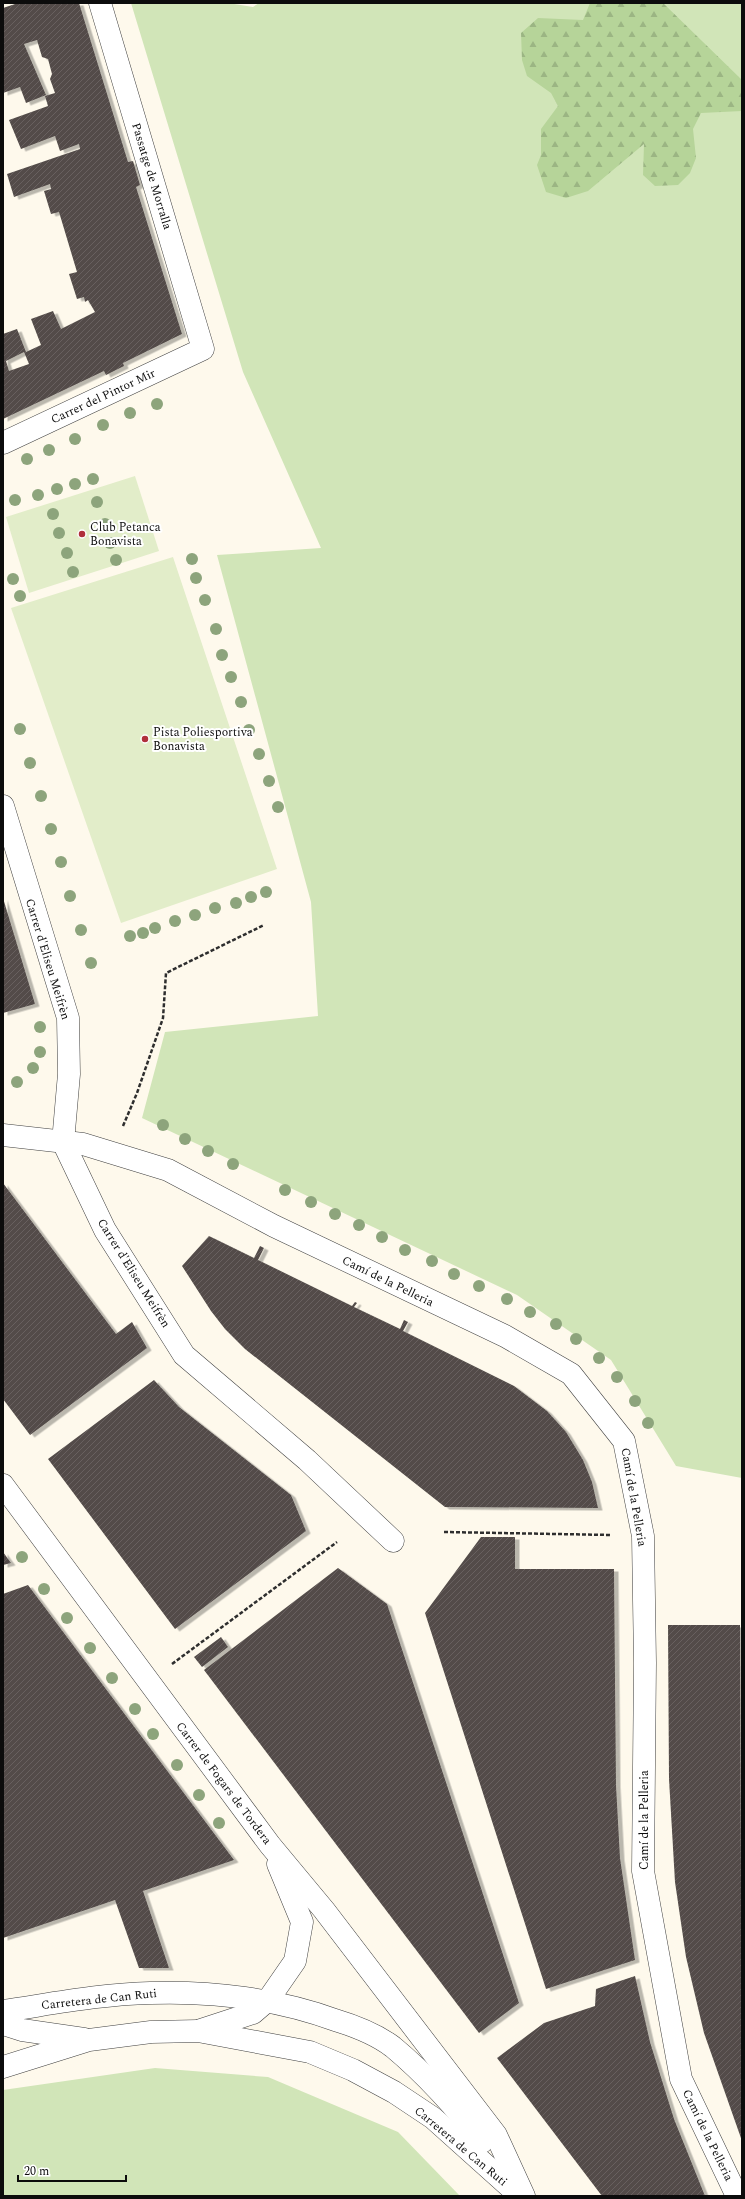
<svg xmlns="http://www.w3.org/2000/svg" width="745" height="2199" viewBox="0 0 745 2199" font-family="Spectral,serif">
<defs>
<pattern id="forest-firs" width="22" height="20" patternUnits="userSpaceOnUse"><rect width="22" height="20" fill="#b6d499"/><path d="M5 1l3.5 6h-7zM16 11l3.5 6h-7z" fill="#9bb583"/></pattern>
<pattern id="building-hatch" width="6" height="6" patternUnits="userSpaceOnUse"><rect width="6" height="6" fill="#534c49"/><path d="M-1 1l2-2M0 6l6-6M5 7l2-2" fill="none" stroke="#67615f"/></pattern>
<filter id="shadow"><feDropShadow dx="4.5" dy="2.5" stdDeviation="0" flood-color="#0004"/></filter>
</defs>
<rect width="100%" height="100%" fill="#fef9ec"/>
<g fill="#d1e5b8">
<polygon points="131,3 228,3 253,7 259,3 742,3 742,1478 676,1466 611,1360 517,1295 142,1118 165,1032 318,1016 311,902 217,555 321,548 243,372"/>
<polygon points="155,2068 268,2077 398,2132 460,2196 3,2196 3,2090"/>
</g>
<polygon fill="url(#forest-firs)" points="590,3 663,3 742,80 742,111 701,113 693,129 696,158 690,173 678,185 655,186 643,175 644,144 588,191 566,198 546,192 537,165 541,155 541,129 558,106 551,93 527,76 522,60 521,33 538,18 583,20"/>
<g fill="#e2edc9">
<polygon points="135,476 159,551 29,593 6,517"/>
<polygon points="173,557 277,869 121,923 11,608"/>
</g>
<g fill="url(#building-hatch)" fill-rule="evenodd" filter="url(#shadow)">
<path d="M18 3H79L128 162 133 161 140 185 136 187 182 334 123 363 124 366 106 375 104 371 3 419V334L17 329 26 352 41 345 31 319 53 311 61 329 95 312 88 300 85 302 84 297 77 299 69 274 77 272 59 212 51 214 44 191 51 189 50 184 14 197 7 174 80 149 79 144 60 151 55 136 21 149 9 120 48 106 45 96 55 93 50 79 52 74 48 59 42 57 37 40 24 44 46 95 26 103 20 87 3 93V8ZM24 352 29 364 9 371 6 361Z"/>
<polygon points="3,898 35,1004 3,1013"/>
<polygon points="3,1183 116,1334 132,1322 147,1348 30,1435 3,1399"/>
<polygon points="209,1236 254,1258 260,1246 264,1248 258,1260 352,1306 355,1302 357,1303 354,1307 400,1329 404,1320 408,1322 403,1331 514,1386 547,1411 566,1432 583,1460 592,1482 598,1508 445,1507 245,1349 225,1329 211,1311 182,1266"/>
<polygon points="154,1380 179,1407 291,1495 306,1531 175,1629 48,1459"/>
<polygon points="481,1537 515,1537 515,1569 614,1569 616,1785 620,1858 635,1960 546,1989 425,1613"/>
<polygon points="3,1552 11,1563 3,1565"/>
<polygon points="338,1568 387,1604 519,2003 479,2033 204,1670"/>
<polygon points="28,1585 234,1860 143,1891 169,1968 139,1968 115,1900 3,1938 3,1594"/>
<polygon points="668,1625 740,1625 742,2141 704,2033 686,1957 675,1882 669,1779"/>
<polygon points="221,1637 228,1647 202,1667 194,1657"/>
<polygon points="635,1976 650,2042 674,2119 705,2196 602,2196 497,2058 544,2023 595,2006 596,1989"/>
</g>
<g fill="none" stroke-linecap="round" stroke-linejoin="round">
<g stroke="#3f3f3f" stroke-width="23">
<g id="minor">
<polyline points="3,443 203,349 100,3"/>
<polyline points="3,806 68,1018 69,1074 63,1142 105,1230 184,1355 307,1460 393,1541"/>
<polyline points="3,1135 83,1144 168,1170 274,1226 505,1336 571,1374 624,1441 643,1536 645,1663 643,1871 681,2079 737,2196"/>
<polyline points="3,1485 270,1845 324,1910 496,2135 524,2196"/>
<path d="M3 2011C51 2004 101 1994 150 1993 212 1991 278 1999 335 2020 355 2026 376 2034 393 2047 423 2072 459 2110 482 2142"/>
<polyline points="3,2024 22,2030 84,2039"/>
<polyline points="201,2030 253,2013 268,2000 295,1961 302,1922 278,1864"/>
<polyline points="3,2067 89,2040 151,2032 198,2031 310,2052 353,2070 394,2092 433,2118 520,2196"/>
</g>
</g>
<g stroke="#2e2e2e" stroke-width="2.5" stroke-dasharray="4 2" stroke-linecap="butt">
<polyline points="123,1126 137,1093 163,1018 166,973 264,925"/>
<polyline points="444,1532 612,1535"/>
<polyline points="172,1664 337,1542"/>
</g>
<use href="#minor" stroke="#fff" stroke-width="22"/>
</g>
<g fill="#8da47c">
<circle cx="157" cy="404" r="6"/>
<circle cx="130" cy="413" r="6"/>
<circle cx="103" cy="425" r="6"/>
<circle cx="75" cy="439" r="6"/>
<circle cx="49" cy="450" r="6"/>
<circle cx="27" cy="459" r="6"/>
<circle cx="93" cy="479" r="6"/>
<circle cx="75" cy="484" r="6"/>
<circle cx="57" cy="489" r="6"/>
<circle cx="38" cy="495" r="6"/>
<circle cx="15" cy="500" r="6"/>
<circle cx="97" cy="502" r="6"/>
<circle cx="53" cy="514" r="6"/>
<circle cx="105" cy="524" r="6"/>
<circle cx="59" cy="533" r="6"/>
<circle cx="110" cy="543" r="6"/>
<circle cx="67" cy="553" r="6"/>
<circle cx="192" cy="559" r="6"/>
<circle cx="116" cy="560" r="6"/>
<circle cx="73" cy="572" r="6"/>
<circle cx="196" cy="578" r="6"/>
<circle cx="13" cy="579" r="6"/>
<circle cx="20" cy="596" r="6"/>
<circle cx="205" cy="600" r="6"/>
<circle cx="216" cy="629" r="6"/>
<circle cx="222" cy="655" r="6"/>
<circle cx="231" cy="677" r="6"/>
<circle cx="241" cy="702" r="6"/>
<circle cx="20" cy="729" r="6"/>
<circle cx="249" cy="730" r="6"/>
<circle cx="259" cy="754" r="6"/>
<circle cx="30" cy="763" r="6"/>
<circle cx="269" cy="781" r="6"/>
<circle cx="41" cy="796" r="6"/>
<circle cx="278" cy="807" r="6"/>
<circle cx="51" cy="829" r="6"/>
<circle cx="61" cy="862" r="6"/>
<circle cx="266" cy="892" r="6"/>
<circle cx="70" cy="896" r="6"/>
<circle cx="251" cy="897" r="6"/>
<circle cx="236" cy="903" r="6"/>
<circle cx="215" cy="908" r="6"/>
<circle cx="195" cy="915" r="6"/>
<circle cx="175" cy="921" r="6"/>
<circle cx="155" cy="928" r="6"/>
<circle cx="81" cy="930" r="6"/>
<circle cx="143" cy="933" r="6"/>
<circle cx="130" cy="936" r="6"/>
<circle cx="91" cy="963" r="6"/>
<circle cx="40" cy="1027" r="6"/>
<circle cx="40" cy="1052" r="6"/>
<circle cx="33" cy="1068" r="6"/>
<circle cx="17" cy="1082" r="6"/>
<circle cx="163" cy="1125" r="6"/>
<circle cx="185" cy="1139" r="6"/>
<circle cx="208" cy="1151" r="6"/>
<circle cx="233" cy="1164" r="6"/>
<circle cx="285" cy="1190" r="6"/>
<circle cx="311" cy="1202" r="6"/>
<circle cx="335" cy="1214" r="6"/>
<circle cx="359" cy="1225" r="6"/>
<circle cx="382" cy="1237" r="6"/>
<circle cx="405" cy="1250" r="6"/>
<circle cx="432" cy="1261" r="6"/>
<circle cx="454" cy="1274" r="6"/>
<circle cx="479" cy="1286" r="6"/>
<circle cx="507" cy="1299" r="6"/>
<circle cx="530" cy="1312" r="6"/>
<circle cx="556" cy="1324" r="6"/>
<circle cx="576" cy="1339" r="6"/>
<circle cx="599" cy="1358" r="6"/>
<circle cx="617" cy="1377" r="6"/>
<circle cx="635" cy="1401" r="6"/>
<circle cx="648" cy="1423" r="6"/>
<circle cx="22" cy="1557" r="6"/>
<circle cx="44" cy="1589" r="6"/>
<circle cx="67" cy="1618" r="6"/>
<circle cx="90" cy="1648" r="6"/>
<circle cx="112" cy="1678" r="6"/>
<circle cx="135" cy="1709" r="6"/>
<circle cx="153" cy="1734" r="6"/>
<circle cx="177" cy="1765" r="6"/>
<circle cx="199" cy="1795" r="6"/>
<circle cx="219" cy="1823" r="6"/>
</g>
<g fill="#b02f3b" stroke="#fff" stroke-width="1.5">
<circle cx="82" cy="534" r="4"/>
<circle cx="145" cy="739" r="4"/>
</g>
<g text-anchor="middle" stroke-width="4" stroke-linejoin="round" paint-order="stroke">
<g font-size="12" fill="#0c0c0c" stroke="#fff">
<text transform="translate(152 176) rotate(73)" y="4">Passatge de Morralla</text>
<text transform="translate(103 396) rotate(-25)" y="4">Carrer del Pintor Mir</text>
<text transform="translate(48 959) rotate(73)" y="4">Carrer d'Eliseu Meifrèn</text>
<text transform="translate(134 1273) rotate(58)" y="4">Carrer d'Eliseu Meifrèn</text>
<text transform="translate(388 1281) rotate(26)" y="4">Camí de la Pelleria</text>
<text transform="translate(634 1497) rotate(80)" y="4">Camí de la Pelleria</text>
<text transform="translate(224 1783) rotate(53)" y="4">Carrer de Fogars de Tordera</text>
<text transform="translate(644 1820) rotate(-90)" y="4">Camí de la Pelleria</text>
<text transform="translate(99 1999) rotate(-6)" y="4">Carretera de Can Ruti</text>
<text transform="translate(708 2135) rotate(64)" y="4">Camí de la Pelleria</text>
<text transform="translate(461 2146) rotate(40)" y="4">Carretera de Can Ruti</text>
</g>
<g font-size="12" fill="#0c0c0c" stroke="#fff" text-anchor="start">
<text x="90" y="531">Club Petanca<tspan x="90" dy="14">Bonavista</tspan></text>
<text x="153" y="736">Pista Poliesportiva<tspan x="153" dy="14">Bonavista</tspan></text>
</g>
</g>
<rect width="745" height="2199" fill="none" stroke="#0c0c0c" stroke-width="8"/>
<path d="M18 2175v6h108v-6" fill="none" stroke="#0c0c0c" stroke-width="2"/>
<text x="24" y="2175" font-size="12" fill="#0c0c0c" stroke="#ffffff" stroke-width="3" paint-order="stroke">20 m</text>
</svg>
